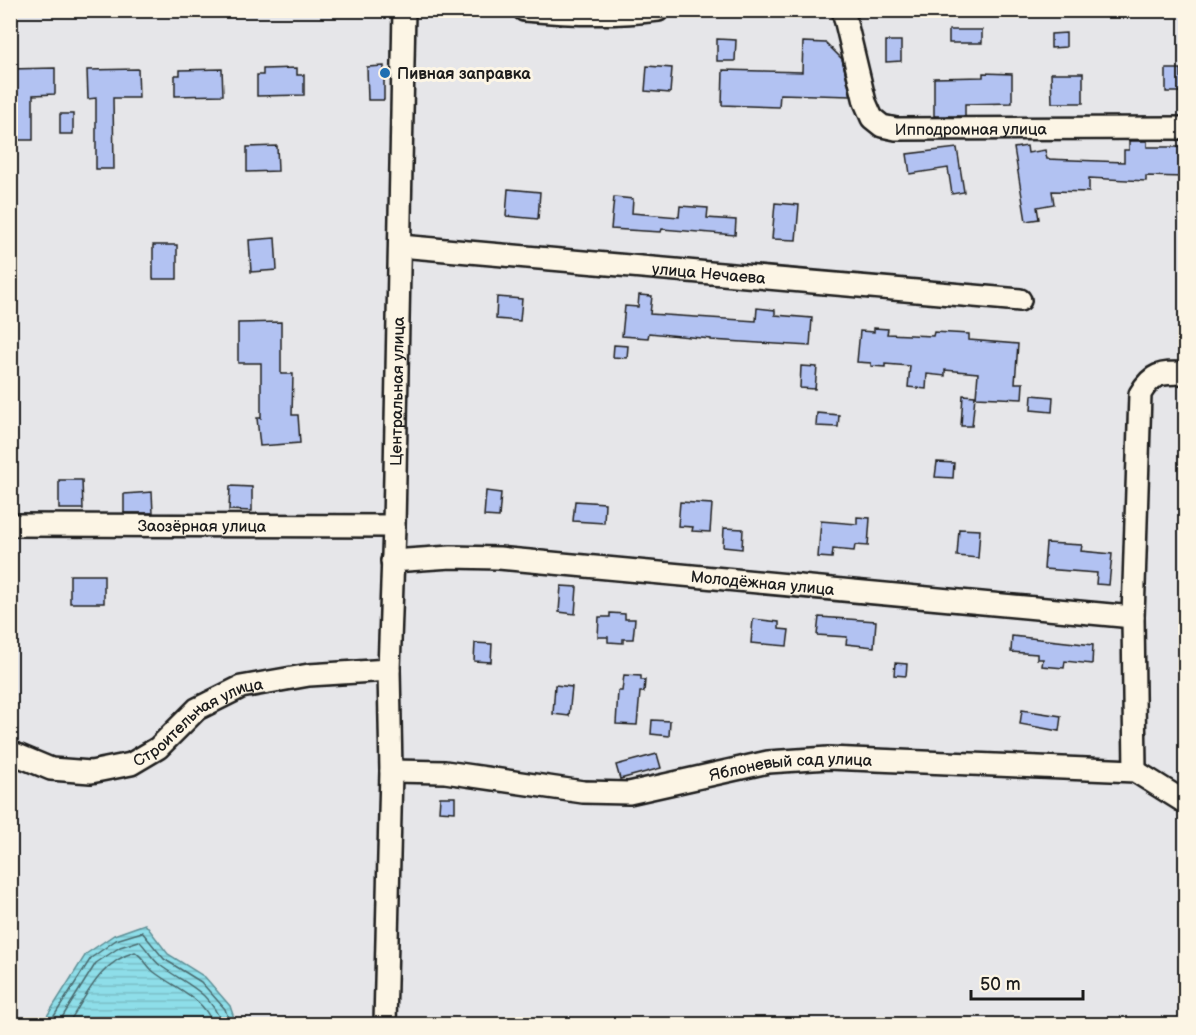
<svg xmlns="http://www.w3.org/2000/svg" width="1196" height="1035" viewBox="0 0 1196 1035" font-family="'Balsamiq Sans',sans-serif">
<defs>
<pattern id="water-rules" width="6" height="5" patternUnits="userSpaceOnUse" patternTransform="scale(1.5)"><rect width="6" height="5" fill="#8edee9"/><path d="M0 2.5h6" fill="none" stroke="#7abec7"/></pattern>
</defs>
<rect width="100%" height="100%" fill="#e6e6e9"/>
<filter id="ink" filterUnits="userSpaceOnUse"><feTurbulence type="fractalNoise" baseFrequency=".0167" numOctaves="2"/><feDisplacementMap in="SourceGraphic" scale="12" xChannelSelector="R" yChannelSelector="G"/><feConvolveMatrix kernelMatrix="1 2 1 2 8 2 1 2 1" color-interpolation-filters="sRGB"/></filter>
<g filter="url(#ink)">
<polygon fill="url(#water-rules)" stroke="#609097" stroke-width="1.5" points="145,924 168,954 205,977 230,1006 236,1024 42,1024 86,954 114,935"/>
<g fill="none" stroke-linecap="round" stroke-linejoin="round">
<g stroke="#4a6a6e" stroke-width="1.5">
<polyline points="49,1024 91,958 116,940 142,932 164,959 201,982 225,1009 230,1024"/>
<path d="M58 1024 96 963 120 947 139 941C147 948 152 960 161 966 187 985 209 990 222 1024"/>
<path d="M68 1024C87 995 100 962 135 952 143 957 147 966 154 972 176 989 202 996 213 1024"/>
</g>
</g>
<g fill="#b2c2f2" stroke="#1c1c1c" stroke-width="1.5">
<rect x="949" y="30" width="33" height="13"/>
<polygon points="1066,33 1066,47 1051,48 1051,34"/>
<polygon points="717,39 736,40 735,61 717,61"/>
<polygon points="886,41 901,41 901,61 886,62"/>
<polygon points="803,42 826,43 842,59 851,96 780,94 779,107 722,105 723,70 802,72"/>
<polygon points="384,66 384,100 368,100 367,67"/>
<polygon points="647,66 672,68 670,93 645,91"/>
<polygon points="55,68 55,94 33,95 33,140 10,140 10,69"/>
<polygon points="297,68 297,75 304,75 304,95 257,96 257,75 263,75 263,69"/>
<polygon points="138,69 139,98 113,98 114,169 96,169 96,98 88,99 87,70"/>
<polygon points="222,69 223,95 175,96 175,75 180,75 180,70"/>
<rect x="1166" y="69" width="15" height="23"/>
<polygon points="983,73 1012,74 1012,103 965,104 965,116 934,116 934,78 983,77"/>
<polygon points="1051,73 1083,73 1083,103 1052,103"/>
<rect x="60" y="114" width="13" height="20"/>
<polygon points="1129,141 1147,141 1147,147 1185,147 1185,177 1146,176 1146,181 1089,178 1089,192 1052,191 1054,204 1037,207 1039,219 1026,221 1014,148 1027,146 1028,153 1045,150 1047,159 1124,162 1124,150 1129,150"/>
<polygon points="277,146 278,171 247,172 247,147"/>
<polygon points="957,148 964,192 952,194 948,168 910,174 907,154"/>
<polygon points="508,189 540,192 538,219 506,216"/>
<polygon points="614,197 633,199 632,213 679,217 680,206 708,208 707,218 736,220 735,235 662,229 661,232 611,229"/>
<polygon points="775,203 799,205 796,240 772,239"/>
<polygon points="275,238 277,270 251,272 249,240"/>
<rect x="153" y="245" width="24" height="34"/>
<polygon points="639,295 652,296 650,314 756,321 757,308 775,310 775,315 812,318 810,346 711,340 711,339 649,333 648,338 622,336 625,306 638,307"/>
<polygon points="497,297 522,299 520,321 496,319"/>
<polygon points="281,322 281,374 293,374 292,415 298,415 300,443 260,446 257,418 261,418 261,363 238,363 238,323"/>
<polygon points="874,328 888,329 887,334 933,336 934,332 969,334 969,340 1018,344 1015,383 1023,383 1022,399 976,397 978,373 945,370 945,376 927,374 926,389 908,387 910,366 885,364 885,367 871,366 871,363 857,362 860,331 874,332"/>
<polygon points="614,345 628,346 627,358 613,357"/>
<polygon points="801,366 817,367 815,389 800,388"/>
<polygon points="963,395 975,396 972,426 961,426"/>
<polygon points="1032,395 1053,397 1052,412 1031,410"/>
<polygon points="817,413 839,415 838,427 816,426"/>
<polygon points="937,462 954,463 953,478 935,477"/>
<polygon points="59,480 82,480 83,509 59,509"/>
<polygon points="230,486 252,487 252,511 229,510"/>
<polygon points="486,491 501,493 499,517 484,516"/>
<polygon points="152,492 153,513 124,513 124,494"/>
<polygon points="575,501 605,503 604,523 573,521"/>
<polygon points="680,502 712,504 710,532 692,531 693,527 678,526"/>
<polygon points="857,517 870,518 868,546 855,545 854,551 833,549 832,558 818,557 821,521 857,524"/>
<polygon points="724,528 743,529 742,549 723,547"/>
<polygon points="959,529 980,530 978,558 957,556"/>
<polygon points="1046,543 1082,545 1081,551 1112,554 1109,585 1096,584 1097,573 1044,569"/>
<rect x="70" y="575" width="34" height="28"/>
<polygon points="561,586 577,587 575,614 559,612"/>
<polygon points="610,613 625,614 625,619 635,619 633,639 623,639 623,643 608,642 608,637 598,637 599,617 610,617"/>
<polygon points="819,617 876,621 874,647 846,644 847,637 817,635"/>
<polygon points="753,619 779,622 779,629 789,630 787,646 751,643"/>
<polygon points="1012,636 1093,645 1092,664 1065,661 1064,668 1042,666 1043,659 1037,659 1037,654 1011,652"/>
<polygon points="475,643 492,644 491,662 474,661"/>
<polygon points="895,663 907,664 906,676 894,675"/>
<polygon points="624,675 641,676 641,680 645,680 644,692 640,692 637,725 616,724 618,691 622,691"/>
<polygon points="555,685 572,687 569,716 553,714"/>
<polygon points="1022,710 1061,716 1059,731 1020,724"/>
<polygon points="652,720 670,721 669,736 651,734"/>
<polygon points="657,754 661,768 620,779 616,765"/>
<polygon points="440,797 455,797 455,812 439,811"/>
</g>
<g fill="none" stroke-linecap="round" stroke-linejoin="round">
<g stroke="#1c1c1c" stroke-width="26">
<g id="minor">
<path d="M524 10C569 14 613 16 658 10"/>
<path id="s1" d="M843 10 865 102 872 118 882 126 896 129 1186 128"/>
<path id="s2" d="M400 246 1020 300"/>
<path id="s3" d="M10 525 394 526"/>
<path id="s4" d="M392 561 451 557 499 558 1133 617"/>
<path id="s5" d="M10 752 51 769 91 772 131 764 158 748 197 709 241 687 309 675 389 670"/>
<path id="s6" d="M391 771 445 772 583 792 629 793 768 762 828 758 1135 771 1186 803"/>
<path d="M1135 771 1133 617 1140 394C1153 372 1161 373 1186 373"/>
<path id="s7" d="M385 1024 391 771 389 670 394 526 404 10"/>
</g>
</g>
<use href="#minor" stroke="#fcf5e5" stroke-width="21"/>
</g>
</g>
<circle fill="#1f6fb2" stroke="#fcf5e5" stroke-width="2" cx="385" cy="73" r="6"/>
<g text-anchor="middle" stroke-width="6" stroke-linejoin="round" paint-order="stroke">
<g font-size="16" font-weight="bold" fill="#1c1c1c" stroke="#fcf5e5" text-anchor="start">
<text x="397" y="79">Пивная заправка</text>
</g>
<g font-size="16" fill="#1c1c1c" stroke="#fcf5e5">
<text dy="6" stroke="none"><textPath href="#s1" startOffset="214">Ипподромная улица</textPath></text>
<text dy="6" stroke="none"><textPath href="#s2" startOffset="310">улица Нечаева</textPath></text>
<text dy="6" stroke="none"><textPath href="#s7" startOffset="633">Центральная улица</textPath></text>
<text dy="6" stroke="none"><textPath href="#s3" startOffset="192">Заозёрная улица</textPath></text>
<text dy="6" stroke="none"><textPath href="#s4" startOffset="372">Молодёжная улица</textPath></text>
<text dy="6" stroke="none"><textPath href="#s5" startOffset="206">Строительная улица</textPath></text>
<text dy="6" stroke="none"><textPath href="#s6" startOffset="404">Яблоневый сад улица</textPath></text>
</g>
</g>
<rect width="1196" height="1035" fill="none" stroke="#fcf5e5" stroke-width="36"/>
<rect x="18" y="18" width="1160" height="999" fill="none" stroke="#1c1c1c" stroke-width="2" filter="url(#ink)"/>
<path d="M971 990v9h112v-9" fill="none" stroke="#1c1c1c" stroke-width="3"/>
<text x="980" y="990" font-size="18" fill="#1c1c1c" stroke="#fcf5e5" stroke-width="4.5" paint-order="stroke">50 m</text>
</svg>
